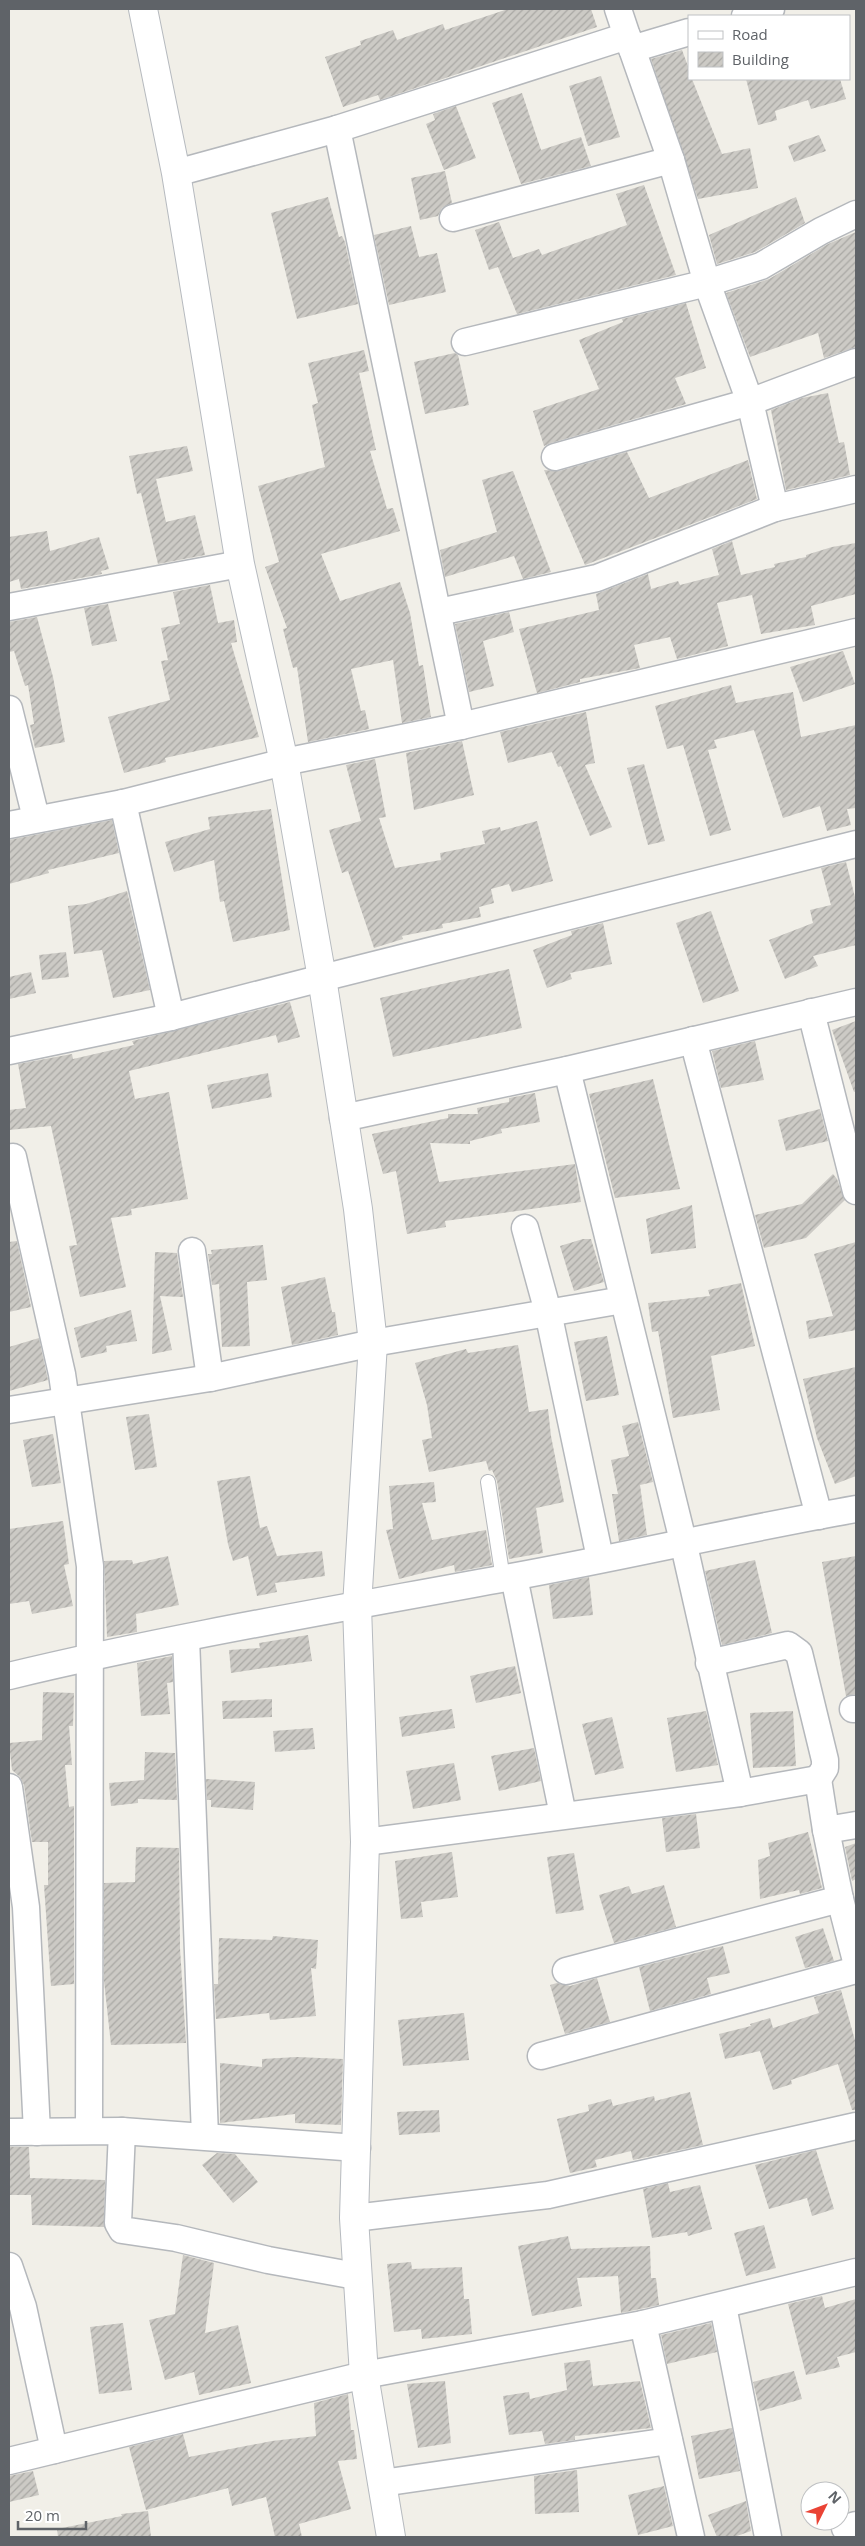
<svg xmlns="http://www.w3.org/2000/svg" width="865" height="2546" viewBox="0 0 865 2546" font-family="'Open Sans',sans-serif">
<defs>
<pattern id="building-hatch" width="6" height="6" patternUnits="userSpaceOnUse" patternTransform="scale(1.25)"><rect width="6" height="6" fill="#cccac5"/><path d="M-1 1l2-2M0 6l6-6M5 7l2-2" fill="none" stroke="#a9a8a4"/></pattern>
</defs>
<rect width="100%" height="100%" fill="#f1efe8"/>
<g fill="url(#building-hatch)">
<polygon points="508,9 591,9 597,27 380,100 378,95 343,107 325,57 361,45 360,41 393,30 397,40 443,24 445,30"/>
<polygon points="682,50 689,69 689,79 692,79 722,154 750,148 758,188 698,199 651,59"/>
<polygon points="601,76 620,137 588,146 569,86"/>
<polygon points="746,79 840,79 846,99 811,109 808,100 775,111 777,120 758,125"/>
<polygon points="522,93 541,150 581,137 591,166 521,184 492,103"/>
<polygon points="456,106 476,158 444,170 426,124 435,120 433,114"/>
<polygon points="819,135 826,151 794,162 788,146"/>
<polygon points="445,171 452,203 442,208 438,216 420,220 411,178"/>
<polygon points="644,185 676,275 517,314 498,267 489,270 475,230 499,222 513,258 539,249 542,255 627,225 616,194"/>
<polygon points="328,197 339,237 342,236 345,242 358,304 297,319 271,213"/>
<polygon points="796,197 805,223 755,252 717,264 709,235"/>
<polygon points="411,226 419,257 437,253 446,292 389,305 374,235"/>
<polygon points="856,232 856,347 824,358 818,333 750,357 726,293 769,279 828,244"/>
<polygon points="686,303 706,368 675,378 686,404 551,443 544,446 533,411 599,389 579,340 623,322 622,319"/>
<polygon points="364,350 369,371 359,373 376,450 370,451 387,509 393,508 400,531 321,554 340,601 400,582 410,613 419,666 423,665 431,717 402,723 393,660 351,669 361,711 365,710 369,729 308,742 297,667 293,668 283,629 287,628 265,567 279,562 258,486 325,467 312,405 318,403 308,363"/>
<polygon points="455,353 458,355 469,405 425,414 414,362"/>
<polygon points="828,393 839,443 844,442 850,475 786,490 771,410 802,398"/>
<polygon points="187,446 193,471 156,479 166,522 195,515 205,555 158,564 141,493 137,494 129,456"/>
<polygon points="627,452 649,498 748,460 757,499 585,565 544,470 559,471"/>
<polygon points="513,471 551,572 523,579 514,556 445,577 440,550 497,532 482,480"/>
<polygon points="47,531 50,551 99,537 109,569 101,571 102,574 21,589 19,579 9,582 9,537"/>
<polygon points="732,541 741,575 775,567 774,564 806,557 806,555 832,547 856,543 856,594 811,606 815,625 761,634 752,595 717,603 728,646 677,659 670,637 634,645 640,668 580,679 580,682 537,693 519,629 599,610 596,594 648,574 651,589 678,581 680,585 719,575 712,549"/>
<polygon points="210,585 218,623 234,620 237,642 231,643 259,737 165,758 166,762 124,773 108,717 170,700 161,661 168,660 161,628 180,624 173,592"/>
<polygon points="108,604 117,641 92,646 84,608"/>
<polygon points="509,612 514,632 483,641 494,686 469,692 455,624"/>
<polygon points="37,617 53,677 65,742 35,748 30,725 34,724 28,685 25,686 14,651 9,652 9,622"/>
<polygon points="843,651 855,684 803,702 790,667"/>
<polygon points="731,685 736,703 793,692 801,737 856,725 856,808 847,809 851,825 827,831 820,806 783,818 754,730 714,740 717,748 708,750 731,830 710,836 683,745 667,749 655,706"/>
<polygon points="586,712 595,763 585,765 612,827 590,836 561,766 558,767 552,752 508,763 500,732"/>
<polygon points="462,741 474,795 414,810 406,753"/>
<polygon points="375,759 386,817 379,818 395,868 441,860 440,853 485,844 482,831 500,827 501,831 537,821 553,881 512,892 509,884 491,889 494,903 479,907 481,917 442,924 443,928 402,936 403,939 374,948 348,871 342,873 329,830 361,821 346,765"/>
<polygon points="644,764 665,841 648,845 627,768"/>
<polygon points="271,809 290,930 233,942 224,901 220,902 214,860 174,872 165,842 210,829 208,817"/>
<polygon points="112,820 119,853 48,870 49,873 9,884 9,840"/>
<polygon points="846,862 856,901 856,945 813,956 818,966 785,979 769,940 813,923 810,910 831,905 821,868"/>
<polygon points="127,891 150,990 113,998 102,950 74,954 68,906 86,904"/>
<polygon points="711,911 739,991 703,1003 676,923"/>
<polygon points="603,923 612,964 570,973 572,979 547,988 533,950 572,935 571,931"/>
<polygon points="66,952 69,977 42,980 39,955"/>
<polygon points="509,969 522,1028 393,1057 380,998"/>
<polygon points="31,972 36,993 9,999 9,977"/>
<polygon points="290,1002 300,1037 278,1043 276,1035 129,1071 135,1099 169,1092 188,1199 131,1209 132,1215 111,1218 126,1287 80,1297 69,1246 77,1245 51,1126 9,1130 9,1110 26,1108 18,1064 72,1054 73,1059 134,1045 132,1041"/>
<polygon points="856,1021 856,1091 854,1092 832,1030"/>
<polygon points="755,1041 764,1080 721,1088 712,1051"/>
<polygon points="268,1073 272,1097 212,1109 207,1085"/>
<polygon points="653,1079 680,1189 615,1198 589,1094"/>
<polygon points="535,1093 540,1122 501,1129 502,1133 470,1141 470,1144 430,1143 439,1182 575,1164 581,1202 445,1221 446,1227 407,1234 396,1171 383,1174 372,1134 448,1118 448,1114 478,1114 477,1108 509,1102 509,1098"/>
<polygon points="820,1109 828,1141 786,1151 778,1120"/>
<polygon points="833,1174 837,1179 845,1200 806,1238 764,1248 755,1215 802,1204"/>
<polygon points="692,1205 696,1248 651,1254 646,1219"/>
<polygon points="583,1239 591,1239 604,1282 574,1291 560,1246"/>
<polygon points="17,1241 31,1307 9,1312 9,1242"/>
<polygon points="856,1242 856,1330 809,1339 806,1321 833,1316 814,1254"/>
<polygon points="263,1245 267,1280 247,1282 250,1346 222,1347 219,1284 212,1285 208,1254 212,1254 211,1250"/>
<polygon points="155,1252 177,1253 183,1297 160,1296 172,1350 152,1354"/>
<polygon points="325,1277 332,1312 335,1312 338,1335 292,1345 281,1287"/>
<polygon points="741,1283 755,1346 711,1356 720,1410 673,1418 658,1331 652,1332 648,1303 710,1296 708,1290"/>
<polygon points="131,1310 137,1341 106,1346 107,1352 81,1358 74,1328"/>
<polygon points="607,1336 619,1395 586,1401 574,1342"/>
<polygon points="39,1338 48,1380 9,1391 9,1347"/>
<polygon points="518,1345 529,1412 548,1409 551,1436 564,1502 536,1508 543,1553 509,1559 497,1481 492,1470 489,1471 486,1461 429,1472 422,1440 432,1438 427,1405 415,1363 466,1349 468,1353"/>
<polygon points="856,1367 856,1476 835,1484 817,1438 803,1379"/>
<polygon points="149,1414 157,1467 135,1470 126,1417"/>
<polygon points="638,1422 653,1482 640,1485 647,1535 619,1541 612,1494 618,1494 611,1460 629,1456 622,1426"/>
<polygon points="53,1434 61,1483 32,1487 23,1440"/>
<polygon points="250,1476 260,1528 267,1526 277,1556 322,1551 325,1576 275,1583 277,1592 257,1596 248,1556 233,1561 228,1544 217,1481"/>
<polygon points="434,1482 436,1502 422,1503 432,1540 486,1530 492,1565 455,1572 454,1565 399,1579 386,1530 393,1529 389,1486"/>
<polygon points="63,1521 69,1564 64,1565 73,1606 32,1614 29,1601 9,1604 9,1529"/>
<polygon points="168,1556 179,1605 136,1614 137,1632 107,1637 104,1561 132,1560 133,1564"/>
<polygon points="856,1556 856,1694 846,1696 822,1562"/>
<polygon points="755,1560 772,1633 722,1645 705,1571"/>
<polygon points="589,1577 593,1615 553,1619 549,1585"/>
<polygon points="308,1635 312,1661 231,1673 229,1650 260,1648 259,1643"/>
<polygon points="172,1656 173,1682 167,1683 170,1714 141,1716 137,1663"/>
<polygon points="515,1666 521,1693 476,1703 470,1676"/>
<polygon points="43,1692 74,1693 73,1726 69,1726 72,1765 65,1765 69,1807 74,1806 74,1984 51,1986 44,1885 48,1885 48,1842 32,1842 24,1785 20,1777 12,1770 9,1743 42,1740"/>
<polygon points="272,1699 272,1717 223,1719 222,1701"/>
<polygon points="452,1709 455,1728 402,1737 399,1717"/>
<polygon points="706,1711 718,1765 676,1772 667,1718"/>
<polygon points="793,1711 796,1766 753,1768 750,1713"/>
<polygon points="612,1717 624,1768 595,1775 582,1724"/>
<polygon points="313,1728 315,1749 275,1752 273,1731"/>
<polygon points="534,1748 541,1781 499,1791 491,1756"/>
<polygon points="145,1752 175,1753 177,1800 138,1799 138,1803 111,1806 109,1783 144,1780"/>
<polygon points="454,1763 461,1800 413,1809 406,1771"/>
<polygon points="206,1779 255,1782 253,1810 211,1807 211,1800 207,1800"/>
<polygon points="696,1814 700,1848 666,1852 662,1818"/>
<polygon points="808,1832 822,1888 800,1894 799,1890 760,1899 758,1860 770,1856 768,1843"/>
<polygon points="856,1843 856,1879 852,1881 845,1847"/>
<polygon points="136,1847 179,1848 180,1948 186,2043 111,2045 104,1981 104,1883 135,1882"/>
<polygon points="452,1852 458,1897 421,1902 423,1917 401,1919 395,1861"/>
<polygon points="574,1853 584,1910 556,1914 547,1857"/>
<polygon points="664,1885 676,1927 614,1943 599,1895 629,1886 632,1894"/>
<polygon points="823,1928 834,1961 805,1968 795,1937"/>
<polygon points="273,1936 318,1940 316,1969 311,1968 316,2016 270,2020 269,2013 216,2019 214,1984 218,1984 219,1938 272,1940"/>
<polygon points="723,1946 730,1973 707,1978 711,1994 650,2011 639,1967"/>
<polygon points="597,1978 610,2022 565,2034 550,1985 557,1983 570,1986"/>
<polygon points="841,1990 856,2044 856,2110 852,2110 838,2064 791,2080 792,2084 773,2090 760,2051 725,2059 719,2034 751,2026 750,2024 770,2018 773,2028 819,2013 814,1997"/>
<polygon points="464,2013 469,2060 403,2066 398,2020"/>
<polygon points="297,2057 343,2059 341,2125 295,2123 295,2114 220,2123 220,2063 262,2067 262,2059"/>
<polygon points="690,2092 703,2145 633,2160 631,2151 595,2160 597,2167 570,2173 557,2119 589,2111 588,2105 611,2099 613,2106 654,2096 655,2101"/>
<polygon points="439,2110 440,2132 399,2135 397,2112"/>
<polygon points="9,2147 29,2147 30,2178 105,2180 104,2227 32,2225 31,2195 10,2195"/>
<polygon points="816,2150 834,2209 812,2216 807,2198 769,2209 755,2165"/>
<polygon points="217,2153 235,2154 258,2182 233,2203 202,2165"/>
<polygon points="668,2183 670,2192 700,2185 712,2229 688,2236 687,2232 652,2238 643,2189"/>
<polygon points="764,2225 776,2268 746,2276 734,2233"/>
<polygon points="568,2236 571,2249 650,2246 651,2278 656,2278 659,2305 621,2313 618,2276 577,2278 582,2306 532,2316 518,2246"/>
<polygon points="183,2255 214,2263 205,2333 238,2325 251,2383 199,2395 194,2372 165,2380 149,2320 175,2314"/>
<polygon points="411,2262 412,2269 462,2267 464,2299 469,2299 472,2334 422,2339 421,2329 394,2332 387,2264"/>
<polygon points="822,2296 825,2308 856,2299 856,2352 837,2357 840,2367 806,2375 788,2304"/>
<polygon points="123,2323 132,2390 99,2394 90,2327"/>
<polygon points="711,2323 717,2352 667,2364 661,2335"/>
<polygon points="590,2360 593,2386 640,2381 651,2428 575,2436 575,2440 545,2444 542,2431 509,2435 503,2396 529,2392 530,2399 567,2390 564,2363"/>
<polygon points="794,2371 802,2399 760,2411 753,2382"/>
<polygon points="445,2381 451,2443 418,2448 407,2384"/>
<polygon points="348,2394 351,2430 354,2430 357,2459 338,2461 351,2509 299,2524 302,2537 275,2537 266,2497 232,2506 228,2488 146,2510 129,2447 183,2434 189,2457 272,2441 316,2436 314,2403"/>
<polygon points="732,2428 740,2471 699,2479 691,2436"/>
<polygon points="577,2470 579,2512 535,2514 534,2476"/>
<polygon points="33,2471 39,2495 9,2502 9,2476"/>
<polygon points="664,2486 673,2526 638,2535 628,2495"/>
<polygon points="746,2501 751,2531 734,2537 717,2537 708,2515"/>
<polygon points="148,2511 151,2537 58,2537 57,2529 122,2516 121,2514"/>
</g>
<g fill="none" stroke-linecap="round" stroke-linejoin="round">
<g stroke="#b5b8bc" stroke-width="16">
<polyline id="lane" points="488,1482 503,1579"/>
</g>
<g stroke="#b5b8bc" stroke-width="29">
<g id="street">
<polyline points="618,9 627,36"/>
<polyline points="745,16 771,9"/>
<polyline points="632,49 671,160 707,283 750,402 775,508"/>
<polyline points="337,129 461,726"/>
<polyline points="176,173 337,129 627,36 632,49 689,32"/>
<polyline points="453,218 671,160"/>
<polyline points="465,342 707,283 761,266 821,231 856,214"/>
<polyline points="555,457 750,402 856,362"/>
<polyline points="9,607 240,564"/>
<polyline points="439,612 597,578 775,508 856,489"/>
<polyline points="9,709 36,818"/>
<polyline points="123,803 171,1017"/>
<polyline points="9,825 123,803 284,762 461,726 856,632"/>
<polyline points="811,1012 856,1191"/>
<polyline points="693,1040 819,1516"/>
<polyline points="9,1051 171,1017 322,978 856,844"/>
<polyline points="567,1070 683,1541 740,1793"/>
<polyline points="343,1118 567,1070 856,1002"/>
<polyline points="13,1157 62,1374 90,1566 89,2130"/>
<polyline points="525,1228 548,1312 600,1558"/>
<polyline points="192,1251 210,1378 373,1343 623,1300"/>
<polyline points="9,1410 210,1378"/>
<polyline points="514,1577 563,1815"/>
<polyline points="186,1638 205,2136"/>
<polyline points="709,1663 788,1645 799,1653 825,1760 825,1768 818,1779"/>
<path d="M9 1676C175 1636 344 1608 511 1577 627 1556 741 1529 856 1509"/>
<polyline points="853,1709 856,1709"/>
<polyline points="9,1787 26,1907 37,2132"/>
<polyline points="826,1830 840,1899 856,1961"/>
<polyline points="365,1842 740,1793 818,1779 826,1830 856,1825"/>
<polyline points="566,1971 840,1899"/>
<polyline points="541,2056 856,1970"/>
<polyline points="122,2131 118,2223 122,2230 176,2238 268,2260 356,2276"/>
<polyline points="9,2132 122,2131 357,2148"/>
<polyline points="354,2218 548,2195 856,2126"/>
<polyline points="9,2266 23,2307 54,2450"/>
<polyline points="723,2306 768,2537"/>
<polyline points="643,2324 691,2537"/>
<polyline points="9,2461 364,2375 643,2324 856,2272"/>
<polyline points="382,2483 669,2441"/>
<polyline points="845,2528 856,2525"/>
</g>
</g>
<g stroke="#b6babf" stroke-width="30">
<polyline id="secondary" points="143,9 176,173 240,564 284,762 322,978 358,1209 373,1343 357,1606 365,1842 354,2218 364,2375 391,2537"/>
</g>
<use href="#lane" stroke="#fff" stroke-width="14"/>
<use href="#street" stroke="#fff" stroke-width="26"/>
<use href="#secondary" stroke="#fff" stroke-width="28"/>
</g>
<rect width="865" height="2546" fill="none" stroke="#5f6368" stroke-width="20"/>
<rect x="688" y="15" width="162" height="65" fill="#ffffff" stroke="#bfc1c3"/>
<rect x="698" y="31" width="25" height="8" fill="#ffffff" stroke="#bfc1c3"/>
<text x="732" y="40" font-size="15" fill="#5f6368">Road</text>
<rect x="698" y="52" width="25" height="15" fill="url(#building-hatch)" stroke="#bfc1c3"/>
<text x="732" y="65" font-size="15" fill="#5f6368">Building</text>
<g transform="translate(825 2506) rotate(48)"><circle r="24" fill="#ffffff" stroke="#bfc1c3"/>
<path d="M0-4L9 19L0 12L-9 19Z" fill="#ea4335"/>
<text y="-8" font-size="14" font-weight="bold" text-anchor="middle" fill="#5f6368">N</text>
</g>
<path d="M18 2521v8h68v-8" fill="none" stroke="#5f6368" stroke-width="2.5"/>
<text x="25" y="2521" font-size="15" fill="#5f6368" stroke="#ffffff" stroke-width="4" paint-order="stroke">20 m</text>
</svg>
